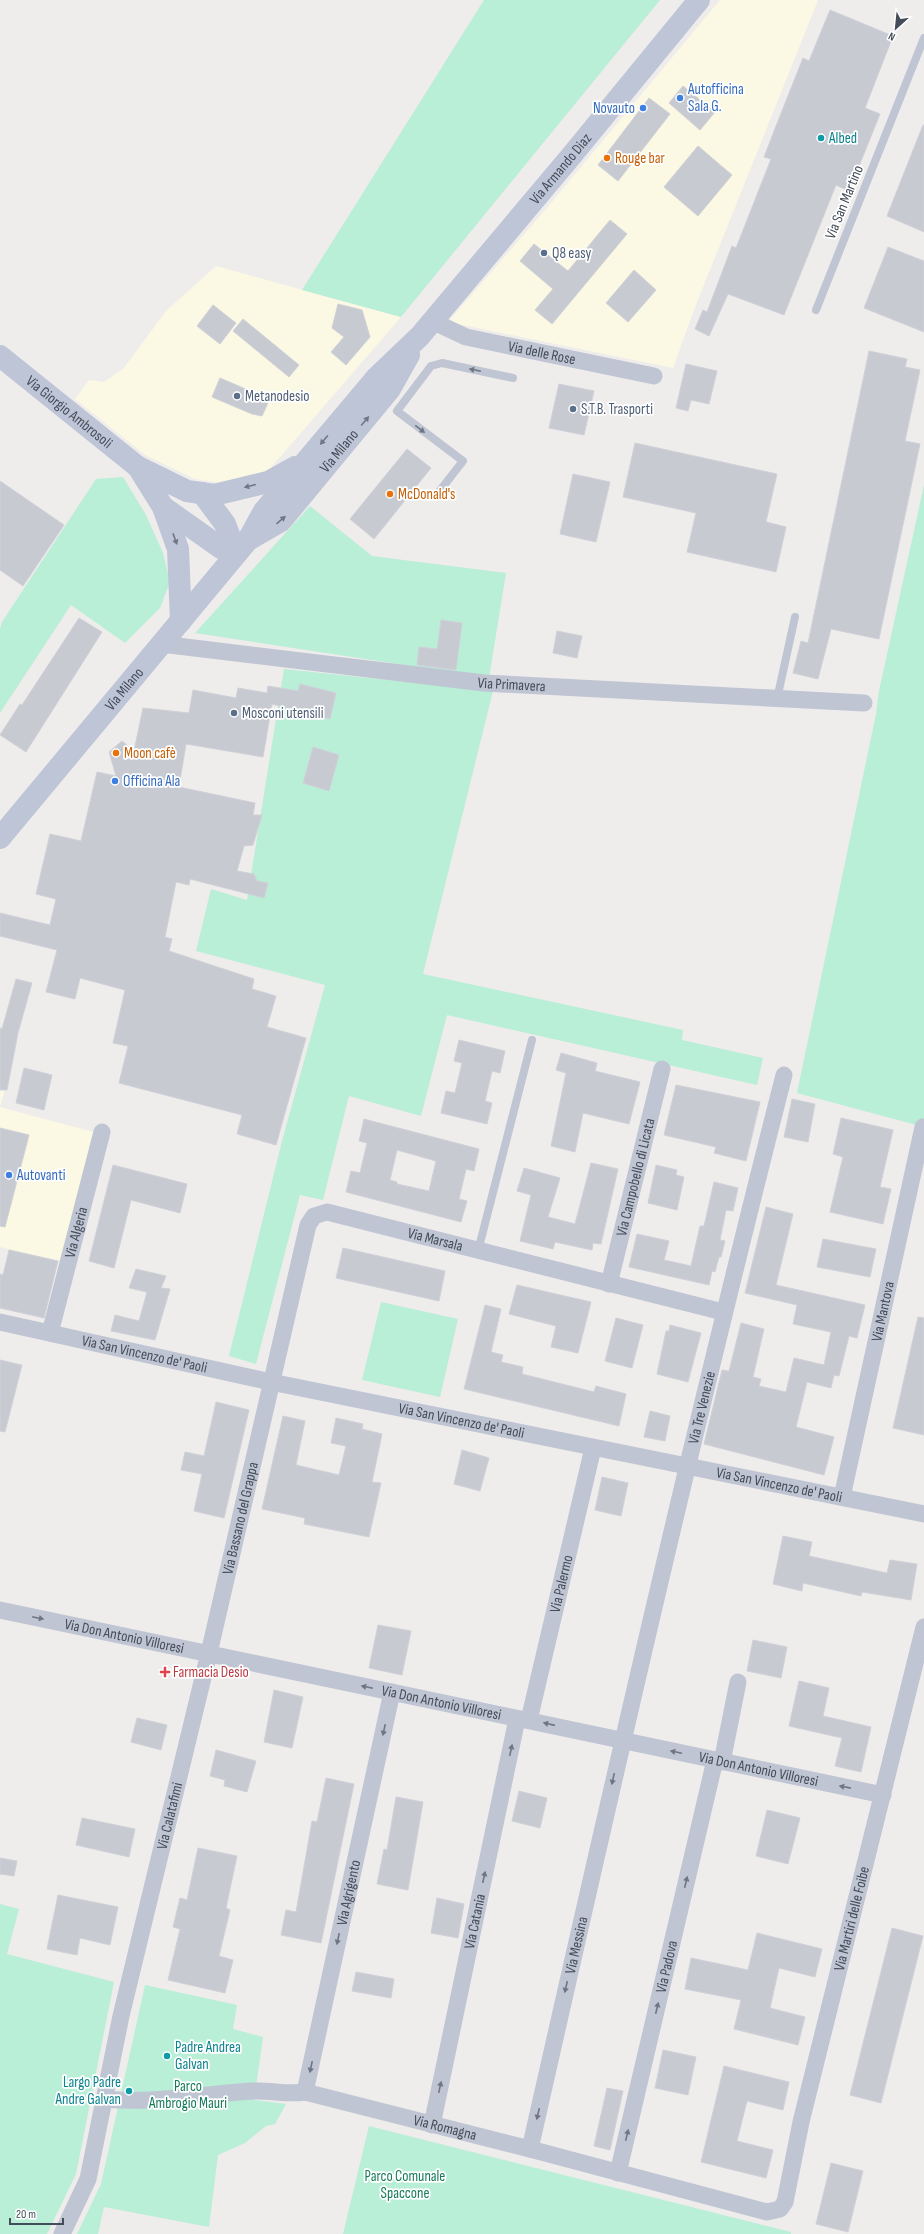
<svg xmlns="http://www.w3.org/2000/svg" width="924" height="2234" viewBox="0 0 924 2234" font-family="'Sofia Sans Condensed',sans-serif">
<rect width="100%" height="100%" fill="#efecec"/>
<g fill="#fbf9e3">
<polygon points="720,0 818,0 695,307 673,368 448,322 546,209"/>
<polygon points="216,266 401,317 268,471 221,483 195,479 145,455 75,399 89,380 104,382 124,368 166,311"/>
<polygon points="0,1068 10,1071 0,1107 97,1133 59,1261 0,1247"/>
</g>
<g fill="#b9eed7">
<polygon points="484,0 660,0 401,317 302,290"/>
<polygon points="123,477 146,515 163,553 170,582 160,608 125,643 71,605 0,713 0,629 2,622 96,479"/>
<polygon points="924,485 924,1127 797,1093 876,714 879,691"/>
<polygon points="310,506 372,556 506,573 489,678 195,633"/>
<polygon points="284,669 493,691 423,974 683,1030 682,1040 763,1058 757,1085 447,1015 421,1116 349,1096 323,1200 300,1195 256,1364 229,1356 282,1141 325,985 196,951 211,889 247,900"/>
<polygon points="381,1302 458,1319 440,1397 362,1380"/>
<polygon points="0,1904 19,1909 7,1954 114,1982 76,2174 47,2234 0,2234"/>
<polygon points="145,1985 237,2005 233,2029 263,2037 254,2100 286,2104 275,2124 266,2126 245,2143 218,2155 209,2227 104,2207 98,2234 77,2234 101,2184"/>
<polygon points="369,2126 791,2232 791,2234 343,2234"/>
</g>
<g fill="#c8cad2" stroke="#d0d1d8" fill-rule="evenodd">
<polygon points="830,10 893,36 865,108 880,114 849,191 836,185 784,315 728,294 709,336 695,329 703,310 707,312 732,246 736,248 771,159 764,157 778,121 803,58 809,61"/>
<polygon points="683,86 715,112 700,130 669,103"/>
<polygon points="649,98 670,114 618,181 598,165"/>
<polygon points="923,125 924,125 924,232 887,216"/>
<polygon points="698,146 732,175 698,216 664,187"/>
<polygon points="610,220 627,234 552,324 535,310 553,289 520,261 534,244 568,271"/>
<polygon points="888,247 924,261 924,332 864,308"/>
<polygon points="634,270 656,290 628,322 606,303"/>
<polygon points="338,304 362,310 370,337 346,365 331,352 344,337 332,328"/>
<polygon points="213,305 236,323 220,344 197,326"/>
<polygon points="243,319 299,365 289,377 233,331"/>
<polygon points="869,351 907,359 905,367 920,370 905,441 920,444 879,639 831,629 818,679 793,673 801,641 808,643"/>
<polygon points="686,364 717,371 709,404 691,400 688,411 676,408"/>
<polygon points="220,378 262,396 268,403 262,416 252,414 212,397"/>
<polygon points="559,384 594,391 584,435 549,428"/>
<polygon points="635,443 777,474 766,522 786,527 776,572 687,552 696,513 623,497"/>
<polygon points="407,449 431,468 374,539 350,519"/>
<polygon points="573,474 610,482 596,542 560,534"/>
<polygon points="0,481 64,525 23,586 0,570"/>
<polygon points="79,618 102,632 26,752 0,735 20,704 22,705"/>
<polygon points="441,620 462,623 456,670 417,665 419,647 437,649"/>
<polygon points="557,631 582,636 577,658 553,653"/>
<polygon points="300,684 336,693 330,719 272,704 263,757 186,744 179,787 255,803 253,815 262,815 253,845 244,846 237,871 254,874 257,881 268,883 264,898 190,879 189,885 176,882 165,937 172,939 169,951 254,979 252,989 276,996 267,1027 306,1038 276,1145 237,1134 242,1115 119,1083 128,1046 113,1043 125,990 80,978 75,999 46,992 57,950 0,936 0,913 50,925 56,899 36,894 50,834 81,841 97,772 116,776 109,752 122,741 134,751 143,708 189,713 193,690 236,698 238,688 267,693 268,686 298,691"/>
<polygon points="313,747 339,755 329,791 303,783"/>
<polygon points="16,979 32,983 18,1033 7,1090 0,1090 0,1028 2,1029"/>
<polygon points="459,1040 505,1051 500,1073 492,1071 485,1101 492,1103 487,1124 441,1113 446,1091 455,1093 462,1063 454,1061"/>
<polygon points="561,1053 597,1063 595,1071 640,1082 629,1124 583,1113 575,1152 551,1146 566,1073 556,1070"/>
<polygon points="24,1068 52,1075 44,1110 16,1103"/>
<polygon points="676,1085 760,1102 746,1161 714,1153 716,1147 664,1135"/>
<polygon points="792,1099 815,1104 808,1142 784,1137"/>
<polygon points="841,1118 893,1130 880,1187 891,1189 883,1224 830,1212 843,1157 833,1154"/>
<path d="M364 1119 479 1149 474 1171 466 1169 459 1199 467 1201 461 1222 346 1192 351 1171 360 1173 367 1143 359 1141ZM397 1150 436 1161 429 1191 397 1184V1182L390 1180Z"/>
<polygon points="0,1128 29,1135 5,1227 0,1226"/>
<polygon points="591,1163 618,1169 601,1244 593,1243 592,1250 555,1242 553,1249 520,1241 531,1195 517,1191 524,1168 560,1178 548,1217 575,1224"/>
<polygon points="113,1165 187,1184 180,1213 131,1200 114,1268 89,1261"/>
<polygon points="656,1165 677,1170 676,1175 684,1177 677,1210 648,1203"/>
<polygon points="714,1182 738,1188 733,1211 726,1210 720,1240 725,1241 721,1257 719,1257 715,1272 712,1271 709,1285 629,1267 637,1234 669,1241 664,1260 691,1266 700,1226 704,1226"/>
<polygon points="766,1207 793,1214 776,1285 865,1305 857,1338 849,1336 839,1376 834,1375 831,1388 807,1382 796,1427 834,1437 824,1475 704,1444 722,1370 729,1371 741,1323 764,1329 753,1377 761,1379 759,1386 786,1392 794,1358 824,1365 831,1332 793,1324 797,1305 745,1293"/>
<polygon points="823,1239 876,1249 870,1277 817,1267"/>
<polygon points="343,1248 445,1271 439,1301 336,1278"/>
<polygon points="9,1250 58,1261 44,1318 0,1308 0,1274 3,1275"/>
<polygon points="136,1269 166,1276 161,1288 170,1289 155,1340 111,1331 115,1315 139,1321 147,1292 129,1288"/>
<polygon points="517,1285 591,1302 578,1353 551,1347 556,1326 509,1314"/>
<polygon points="485,1305 501,1309 491,1352 503,1355 501,1362 523,1367 522,1374 594,1392 596,1386 626,1394 619,1426 464,1389"/>
<polygon points="918,1317 924,1318 924,1435 893,1428"/>
<polygon points="616,1318 643,1325 632,1368 605,1361"/>
<polygon points="670,1325 701,1333 688,1382 657,1374 666,1331 669,1331"/>
<polygon points="0,1360 22,1365 5,1432 0,1431"/>
<polygon points="216,1402 249,1410 224,1518 194,1511 202,1474 181,1470 185,1452 204,1456"/>
<polygon points="650,1411 670,1416 665,1441 644,1437"/>
<polygon points="283,1416 305,1421 296,1465 339,1475 346,1446 331,1443 336,1418 363,1424 362,1429 382,1434 372,1482 381,1483 369,1537 304,1524 305,1518 262,1509"/>
<polygon points="462,1450 489,1458 480,1491 454,1484"/>
<polygon points="602,1477 628,1483 621,1516 595,1510"/>
<polygon points="783,1536 812,1542 809,1556 887,1573 890,1560 917,1564 911,1600 862,1592 861,1596 803,1583 802,1591 773,1584"/>
<polygon points="378,1625 411,1631 402,1675 369,1668"/>
<polygon points="753,1640 787,1647 781,1678 747,1671"/>
<polygon points="799,1681 829,1688 823,1716 871,1727 861,1772 835,1766 842,1738 789,1726"/>
<polygon points="274,1690 303,1697 292,1748 264,1742"/>
<polygon points="137,1718 167,1725 161,1750 131,1742"/>
<polygon points="216,1750 256,1761 247,1792 224,1786 225,1780 210,1776"/>
<polygon points="326,1778 354,1784 321,1943 281,1935 286,1910 296,1912 312,1821 317,1822"/>
<polygon points="519,1791 547,1798 540,1828 512,1821"/>
<polygon points="396,1797 423,1802 408,1890 377,1884 384,1849 387,1850"/>
<polygon points="767,1810 800,1818 788,1864 756,1856"/>
<polygon points="82,1818 135,1829 129,1857 76,1845"/>
<polygon points="198,1848 237,1856 226,1908 230,1910 219,1956 233,1960 225,1993 168,1980 180,1929 173,1927 180,1898 187,1900"/>
<polygon points="0,1858 17,1861 14,1876 0,1874"/>
<polygon points="58,1895 118,1907 110,1945 80,1938 77,1955 47,1949"/>
<polygon points="437,1898 464,1904 458,1938 431,1933"/>
<polygon points="892,1928 923,1936 881,2103 850,2095"/>
<polygon points="757,1933 822,1949 815,1977 779,1968 770,2008 805,2017 798,2045 734,2029 741,2000 685,1989 691,1958 748,1970"/>
<polygon points="356,1972 394,1979 391,1998 352,1991"/>
<polygon points="663,2050 696,2057 688,2095 655,2088"/>
<polygon points="724,2066 789,2082 783,2110 747,2101 737,2141 773,2150 766,2178 701,2162"/>
<polygon points="607,2088 623,2091 610,2150 594,2146"/>
<polygon points="831,2163 863,2171 848,2232 816,2224"/>
</g>
<g fill="none" stroke-linecap="round" stroke-linejoin="round">
<g stroke="#bfc5d2" stroke-width="8">
<polyline points="816,310 924,38"/>
<polyline points="438,493 463,461 397,411 431,366 442,363 513,378"/>
<polyline points="777,699 795,617"/>
<polyline points="478,1251 532,1040"/>
</g>
<g stroke="#bfc5d2" stroke-width="17">
<path id="s1" d="M432 321 466 337 654 376"/>
<path id="s2" d="M161 644 484 683 864 703"/>
<path id="s3" d="M609 1284 662 1069"/>
<path id="s4" d="M0 1322 271 1382 924 1514"/>
<path id="s5" d="M50 1333 102 1132"/>
<path id="s6" d="M842 1497 923 1127"/>
<path id="s7" d="M0 1610 883 1795"/>
<path id="s8" d="M529 1720 593 1448"/>
<polyline points="722,1762 738,1682"/>
<path id="s9" d="M305 2092 392 1692"/>
<path id="s10" d="M104 2099C153 2104 204 2094 253 2091 271 2090 287 2095 305 2092L530 2149 767 2212 780 2209 785 2202 801 2122 924 1627"/>
<path id="s11" d="M432 2125 517 1719"/>
<path id="s12" d="M530 2149C611 1790 693 1431 784 1075"/>
<path id="s13" d="M618 2173 715 1760"/>
<path id="s14" d="M62 2234 88 2179 121 2016 209 1653 308 1225 314 1216 327 1212 723 1312"/>
</g>
<g stroke="#bec5d6" stroke-width="22">
<path id="s15" d="M0 356 138 467 187 491 214 495 268 482 295 467"/>
<polyline points="138,467 163,507 178,549 181,621"/>
<polyline points="202,493 225,524 236,553"/>
<polyline points="163,507 221,548 236,553"/>
<path id="s16" d="M248 540 281 521 390 389 409 355"/>
<path id="s17" d="M0 838 248 540 264 511 376 378 420 336 572 155 699 0"/>
</g>
</g>
<defs><path id="oneway-solid" d="M-6-.8H1V-3.2L6.5 0L1 3.2V.8H-6Z"/></defs>
<g fill="#6f7683">
<use href="#oneway-solid" transform="translate(475 370) rotate(-168)"/>
<use href="#oneway-solid" transform="translate(420 429) rotate(37)"/>
<use href="#oneway-solid" transform="translate(38 1618) rotate(12)"/>
<use href="#oneway-solid" transform="translate(367 1687) rotate(-168)"/>
<use href="#oneway-solid" transform="translate(549 1724) rotate(-167)"/>
<use href="#oneway-solid" transform="translate(384 1730) rotate(102)"/>
<use href="#oneway-solid" transform="translate(511 1750) rotate(-78)"/>
<use href="#oneway-solid" transform="translate(676 1752) rotate(-168)"/>
<use href="#oneway-solid" transform="translate(613 1779) rotate(103)"/>
<use href="#oneway-solid" transform="translate(845 1787) rotate(-169)"/>
<use href="#oneway-solid" transform="translate(484 1877) rotate(-78)"/>
<use href="#oneway-solid" transform="translate(686 1882) rotate(-77)"/>
<use href="#oneway-solid" transform="translate(338 1939) rotate(102)"/>
<use href="#oneway-solid" transform="translate(566 1987) rotate(103)"/>
<use href="#oneway-solid" transform="translate(657 2008) rotate(-77)"/>
<use href="#oneway-solid" transform="translate(311 2067) rotate(102)"/>
<use href="#oneway-solid" transform="translate(440 2087) rotate(-78)"/>
<use href="#oneway-solid" transform="translate(538 2114) rotate(103)"/>
<use href="#oneway-solid" transform="translate(627 2135) rotate(-77)"/>
</g>
<g fill="#6f7685">
<use href="#oneway-solid" transform="translate(365 421) rotate(-50)"/>
<use href="#oneway-solid" transform="translate(324 440) rotate(130)"/>
<use href="#oneway-solid" transform="translate(250 486) rotate(166)"/>
<use href="#oneway-solid" transform="translate(281 520) rotate(-41)"/>
<use href="#oneway-solid" transform="translate(175 539) rotate(70)"/>
</g>
<g fill="#3f7fe0" stroke="#fff" stroke-width="1.5">
<circle cx="680" cy="98" r="4"/>
<circle cx="643" cy="108" r="4"/>
<circle cx="115" cy="781" r="4"/>
<circle cx="9" cy="1175" r="4"/>
</g>
<g fill="#0f9aa8" stroke="#fff" stroke-width="1.5">
<circle cx="821" cy="138" r="4"/>
<circle cx="167" cy="2056" r="4"/>
<circle cx="129" cy="2091" r="4"/>
</g>
<g fill="#e8710a" stroke="#fff" stroke-width="1.5">
<circle cx="607" cy="158" r="4"/>
<circle cx="390" cy="494" r="4"/>
<circle cx="116" cy="753" r="4"/>
</g>
<g fill="#5c6f8a" stroke="#fff" stroke-width="1.5">
<circle cx="544" cy="253" r="4"/>
<circle cx="237" cy="396" r="4"/>
<circle cx="573" cy="409" r="4"/>
<circle cx="234" cy="713" r="4"/>
</g>
<path fill="#e0444e" stroke="#fff" stroke-width="1.5" d="M163 1666h4v4h4v4h-4v4h-4v-4h-4v-4h4z"/>
<g text-anchor="middle" stroke-width="3.5" stroke-linejoin="round" paint-order="stroke">
<g font-size="15" fill="#366cbe" stroke="#fff" text-anchor="start">
<text x="688" y="94">Autofficina<tspan x="688" dy="17">Sala G.</tspan></text>
<text x="635" y="113" text-anchor="end">Novauto</text>
<text x="123" y="786">Officina Ala</text>
<text x="17" y="1180">Autovanti</text>
</g>
<g font-size="15" fill="#0d838f" stroke="#fff" text-anchor="start">
<text x="829" y="143">Albed</text>
<text x="175" y="2052">Padre Andrea<tspan x="175" dy="17">Galvan</tspan></text>
<text x="121" y="2087" text-anchor="end">Largo Padre<tspan x="121" dy="17">Andre Galvan</tspan></text>
</g>
<g font-size="15" fill="#c56008" stroke="#fff" text-anchor="start">
<text x="615" y="163">Rouge bar</text>
<text x="398" y="499">McDonald's</text>
<text x="124" y="758">Moon cafè</text>
</g>
<g font-size="15" fill="#444c59" stroke="#fff">
<text dy="5" stroke="none"><textPath href="#s17" startOffset="874">Via Armando Diaz</textPath></text>
<text transform="translate(844 202) rotate(-68)" y="5">Via San Martino</text>
<text dy="5" stroke="none"><textPath href="#s1" startOffset="115">Via delle Rose</textPath></text>
<text dy="5" stroke="none"><textPath href="#s15" startOffset="89">Via Giorgio Ambrosoli</textPath></text>
<text dy="5" stroke="none"><textPath href="#s16" startOffset="129">Via Milano</textPath></text>
<text dy="5" stroke="none"><textPath href="#s2" startOffset="353">Via Primavera</textPath></text>
<text dy="5" stroke="none"><textPath href="#s17" startOffset="194">Via Milano</textPath></text>
<text dy="5" stroke="none"><textPath href="#s3" startOffset="110">Via Campobello di Licata</textPath></text>
<text dy="5" stroke="none"><textPath href="#s5" startOffset="104">Via Algeria</textPath></text>
<text dy="5" stroke="none"><textPath href="#s14" startOffset="1176">Via Marsala</textPath></text>
<text dy="5" stroke="none"><textPath href="#s6" startOffset="190">Via Mantova</textPath></text>
<text dy="5" stroke="none"><textPath href="#s4" startOffset="148">Via San Vincenzo de' Paoli</textPath></text>
<text dy="5" stroke="none"><textPath href="#s12" startOffset="761">Via Tre Venezie</textPath></text>
<text dy="5" stroke="none"><textPath href="#s4" startOffset="472">Via San Vincenzo de' Paoli</textPath></text>
<text dy="5" stroke="none"><textPath href="#s4" startOffset="796">Via San Vincenzo de' Paoli</textPath></text>
<text dy="5" stroke="none"><textPath href="#s14" startOffset="739">Via Bassano del Grappa</textPath></text>
<text dy="5" stroke="none"><textPath href="#s8" startOffset="140">Via Palermo</textPath></text>
<text dy="5" stroke="none"><textPath href="#s7" startOffset="127">Via Don Antonio Villoresi</textPath></text>
<text dy="5" stroke="none"><textPath href="#s7" startOffset="451">Via Don Antonio Villoresi</textPath></text>
<text dy="5" stroke="none"><textPath href="#s7" startOffset="775">Via Don Antonio Villoresi</textPath></text>
<text dy="5" stroke="none"><textPath href="#s14" startOffset="433">Via Calatafimi</textPath></text>
<text dy="5" stroke="none"><textPath href="#s9" startOffset="204">Via Agrigento</textPath></text>
<text dy="5" stroke="none"><textPath href="#s10" startOffset="992">Via Martiri delle Foibe</textPath></text>
<text dy="5" stroke="none"><textPath href="#s11" startOffset="208">Via Catania</textPath></text>
<text dy="5" stroke="none"><textPath href="#s12" startOffset="209">Via Messina</textPath></text>
<text dy="5" stroke="none"><textPath href="#s13" startOffset="212">Via Padova</textPath></text>
<text dy="5" stroke="none"><textPath href="#s10" startOffset="346">Via Romagna</textPath></text>
</g>
<g font-size="15" fill="#4e5e75" stroke="#fff" text-anchor="start">
<text x="552" y="258">Q8 easy</text>
<text x="245" y="401">Metanodesio</text>
<text x="581" y="414">S.T.B. Trasporti</text>
<text x="242" y="718">Mosconi utensili</text>
</g>
<g font-size="15" fill="#be3a42" stroke="#fff" text-anchor="start">
<text x="173" y="1677">Farmacia Desio</text>
</g>
<g font-size="15" fill="#167a59" stroke="#fff">
<text x="188" y="2091">Parco<tspan x="188" dy="17">Ambrogio Mauri</tspan></text>
<text x="405" y="2181">Parco Comunale<tspan x="405" dy="17">Spaccone</tspan></text>
</g>
</g>
<g transform="translate(896 28) rotate(207)" stroke="#ffffff" stroke-width="3" paint-order="stroke">
<path d="M0-3L7 15L0 10L-7 15Z" fill="#444c59"/>
<text y="-6" font-size="11" font-weight="bold" text-anchor="middle" fill="#444c59">N</text>
</g>
<path d="M10 2218v6h53v-6" fill="none" stroke="#444c59" stroke-width="2"/>
<text x="16" y="2218" font-size="12" fill="#444c59" stroke="#ffffff" stroke-width="3" paint-order="stroke">20 m</text>
</svg>
